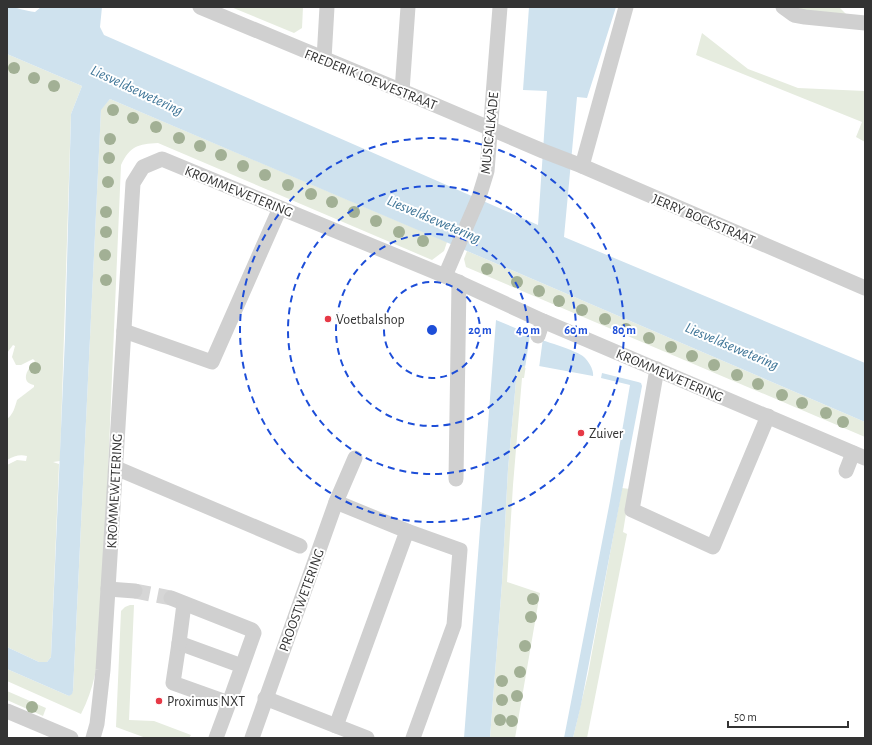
<svg xmlns="http://www.w3.org/2000/svg" width="872" height="745" viewBox="0 0 872 745" font-family="'Alegreya Sans',sans-serif">
<rect width="100%" height="100%" fill="#fff"/>
<g fill="#e6ecdf">
<polygon points="231,7 303,7 302,28 294,33"/>
<polygon points="796,7 839,7 849,17 802,12"/>
<polygon points="702,33 748,69 798,88 865,91 865,142 856,137 862,122 696,55"/>
<path d="M7 54 82 86 71 114 60 461 53 462 59 464 51 657 47 662H39L7 647V465L17 460 26 461 27 456C20 454 14 456 7 460V419C13 415 15 407 17 400L34 387V385C19 382 28 368 35 361L33 359 21 365H16L12 357 15 346 13 345 7 353Z"/>
<path d="M110 99 447 242 444 251 432 260 158 143C138 144 130 146 121 165L101 636C98 663 94 689 81 714L7 681V669L69 696 73 691 101 109Z"/>
<polygon points="467,251 865,422 865,437 466,267 464,259"/>
<polygon points="526,365 524,378 522,378 513,485 507,582 540,593 515,738 490,738 502,583 508,469 517,370"/>
<polygon points="622,488 630,489 623,532 627,534 587,738 573,738 588,674"/>
<polygon points="130,605 134,605 129,720 154,721 191,735 189,738 146,738 116,727 121,611 125,607"/>
<polygon points="7,691 46,708 43,716 7,700"/>
</g>
<g fill="#cfe2ee">
<path d="M7 7C17 7 25 11 35 12L41 7H102L100 27 104 35 538 225 547 91 523 90 529 7H616L587 98 577 97 564 237 865 363V422L467 251 110 99 101 110 73 691 72 694 69 696 7 669V647L39 662H47L51 657 65 338 71 114 82 86 7 54Z"/>
<path d="M496 320 527 333 530 337C540 339 578 351 584 357 589 362 594 370 593 376L539 366 526 365 517 370 508 469 502 583 490 738H464Z"/>
<polygon points="602,373 638,382 641,383 642,386 581,705 573,738 564,738 610,501 630,385 601,378"/>
</g>
<polygon fill="#fff" points="530,335 543,338 539,368 525,368"/>
<g fill="none" stroke-linecap="round" stroke-linejoin="round">
<polyline stroke="#d6d6d6" stroke-width="15" stroke-dasharray="15 8" stroke-linecap="butt" points="135,591 171,598"/>
<g stroke="#d0d0d0" stroke-width="15">
<polyline points="200,7 402,91 543,151 582,166 865,288"/>
<polyline points="783,7 794,15 805,17 865,23"/>
<polyline points="324,59 327,7"/>
<polyline points="402,91 408,7"/>
<polyline points="582,166 626,7"/>
<polyline points="445,276 479,197 487,171 500,7"/>
<polyline points="124,331 212,362 280,208"/>
<polyline points="538,336 543,321"/>
<polyline points="657,369 632,510 713,547 768,416"/>
<polyline points="116,468 300,546"/>
<polyline points="846,471 853,453"/>
<polyline points="456,479 459,282"/>
<polyline points="336,502 407,531"/>
<polyline points="108,589 135,591"/>
<polyline points="171,598 252,630 254,633 229,703 173,683 179,643 242,666"/>
<polyline points="179,643 184,604"/>
<polyline points="265,698 367,738"/>
<polyline points="7,711 71,738"/>
<polyline points="336,726 407,531 460,550 454,625 413,738"/>
<polyline points="93,738 97,724 103,670 133,183 143,167 162,159 445,276 543,321 865,458"/>
<polyline points="216,738 229,703"/>
<polyline points="252,738 336,502 355,458"/>
</g>
</g>
<g fill="#a2b095">
<circle cx="14" cy="68" r="6"/>
<circle cx="34" cy="78" r="6"/>
<circle cx="54" cy="86" r="6"/>
<circle cx="113" cy="110" r="6"/>
<circle cx="133" cy="118" r="6"/>
<circle cx="156" cy="127" r="6"/>
<circle cx="179" cy="138" r="6"/>
<circle cx="110" cy="139" r="6"/>
<circle cx="200" cy="146" r="6"/>
<circle cx="221" cy="155" r="6"/>
<circle cx="109" cy="158" r="6"/>
<circle cx="243" cy="166" r="6"/>
<circle cx="265" cy="175" r="6"/>
<circle cx="108" cy="182" r="6"/>
<circle cx="288" cy="185" r="6"/>
<circle cx="311" cy="194" r="6"/>
<circle cx="332" cy="202" r="6"/>
<circle cx="106" cy="212" r="6"/>
<circle cx="354" cy="212" r="6"/>
<circle cx="376" cy="221" r="6"/>
<circle cx="106" cy="232" r="6"/>
<circle cx="399" cy="232" r="6"/>
<circle cx="423" cy="241" r="6"/>
<circle cx="105" cy="255" r="6"/>
<circle cx="487" cy="269" r="6"/>
<circle cx="106" cy="280" r="6"/>
<circle cx="517" cy="282" r="6"/>
<circle cx="539" cy="291" r="6"/>
<circle cx="559" cy="301" r="6"/>
<circle cx="582" cy="310" r="6"/>
<circle cx="605" cy="319" r="6"/>
<circle cx="626" cy="329" r="6"/>
<circle cx="649" cy="338" r="6"/>
<circle cx="671" cy="347" r="6"/>
<circle cx="692" cy="356" r="6"/>
<circle cx="714" cy="365" r="6"/>
<circle cx="35" cy="368" r="6"/>
<circle cx="737" cy="375" r="6"/>
<circle cx="758" cy="384" r="6"/>
<circle cx="782" cy="395" r="6"/>
<circle cx="802" cy="403" r="6"/>
<circle cx="826" cy="413" r="6"/>
<circle cx="843" cy="422" r="6"/>
<circle cx="533" cy="599" r="6"/>
<circle cx="531" cy="617" r="6"/>
<circle cx="525" cy="646" r="6"/>
<circle cx="520" cy="672" r="6"/>
<circle cx="502" cy="681" r="6"/>
<circle cx="517" cy="696" r="6"/>
<circle cx="502" cy="700" r="6"/>
<circle cx="32" cy="707" r="6"/>
<circle cx="500" cy="720" r="6"/>
<circle cx="512" cy="721" r="6"/>
</g>
<g fill="none" stroke="#1d4ed8" stroke-width="2" stroke-dasharray="7 5">
<circle cx="432" cy="330" r="48"/>
<circle cx="432" cy="330" r="96"/>
<circle cx="432" cy="330" r="144"/>
<circle cx="432" cy="330" r="192"/>
</g>
<g fill="#e63946" stroke="#fff" stroke-width="1.5">
<circle cx="328" cy="319" r="4"/>
<circle cx="581" cy="433" r="4"/>
<circle cx="159" cy="701" r="4"/>
</g>
<g text-anchor="middle" stroke-width="4" stroke-linejoin="round" paint-order="stroke">
<g font-size="14" fill="#333" stroke="#fff">
<text transform="translate(371 79) rotate(22)" y="5">FREDERIK LOEWESTRAAT</text>
<text transform="translate(489 133) rotate(-84)" y="5">MUSICALKADE</text>
<text transform="translate(239 191) rotate(22)" y="5">KROMMEWETERING</text>
<text transform="translate(704 219) rotate(23)" y="5">JERRY BOCKSTRAAT</text>
<text transform="translate(670 375) rotate(23)" y="5">KROMMEWETERING</text>
<text transform="translate(114 491) rotate(-87)" y="5">KROMMEWETERING</text>
<text transform="translate(301 600) rotate(-70)" y="5">PROOSTWETERING</text>
</g>
<g font-size="14" fill="#333" stroke="#fff" text-anchor="start">
<text x="336" y="324">Voetbalshop</text>
<text x="589" y="438">Zuiver</text>
<text x="167" y="706">Proximus NXT</text>
</g>
<g font-size="15" font-style="italic" fill="#3f7597" stroke="#fff">
<text transform="translate(137 90) rotate(25)" y="5">Liesveldsewetering</text>
<text transform="translate(434 219) rotate(23)" y="5">Liesveldsewetering</text>
<text transform="translate(732 346) rotate(23)" y="5">Liesveldsewetering</text>
</g>
</g>
<circle cx="432" cy="330" r="6" fill="#1d4ed8" stroke="#fff" stroke-width="2"/>
<g font-size="12" text-anchor="middle" font-weight="bold" fill="#1d4ed8" stroke="#fff" stroke-width="4" stroke-linejoin="round" paint-order="stroke">
<text x="480" y="334">20 m</text>
<text x="528" y="334">40 m</text>
<text x="576" y="334">60 m</text>
<text x="624" y="334">80 m</text>
</g>
<rect width="872" height="745" fill="none" stroke="#333333" stroke-width="16"/>
<path d="M728 721v6h120v-6" fill="none" stroke="#333333" stroke-width="2"/>
<text x="734" y="721" font-size="12" fill="#333333" stroke="#ffffff" stroke-width="3" paint-order="stroke">50 m</text>
</svg>
